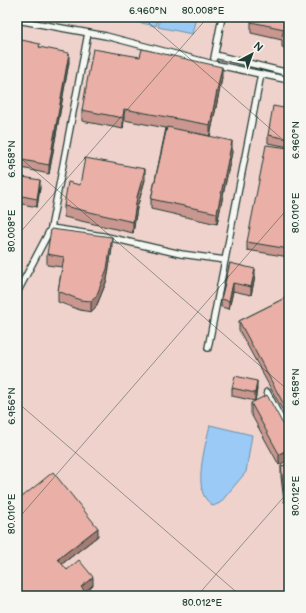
<svg xmlns="http://www.w3.org/2000/svg" width="306" height="613" viewBox="0 0 306 613" font-family="'Balsamiq Sans',sans-serif">
<rect width="100%" height="100%" fill="#f2e1dc"/>
<filter id="ink" filterUnits="userSpaceOnUse"><feTurbulence type="fractalNoise" baseFrequency=".025" numOctaves="2"/><feDisplacementMap in="SourceGraphic" scale="8" xChannelSelector="R" yChannelSelector="G"/><feConvolveMatrix kernelMatrix="1 2 1 2 8 2 1 2 1" color-interpolation-filters="sRGB"/></filter>
<g filter="url(#ink)">
<rect fill="#f0d2cc" x="17" y="17" width="272" height="579"/>
<g fill="#9bcaf7" stroke="#6992a9">
<polygon points="123,17 158,17 156,26 122,19"/>
<polygon points="160,17 196,17 192,34 158,27"/>
<path d="M210 425 252 435 246 472 220 503 213 506C211 504 208 502 206 499 194 484 206 442 210 425Z"/>
</g>
<g fill="none" stroke-linecap="round" stroke-linejoin="round">
<g stroke="#1f3d34" stroke-width="8">
<g id="minor">
<polyline points="17,20 106,36 213,64 289,80"/>
<polyline points="215,55 289,73"/>
<polyline points="214,58 222,17"/>
<polyline points="51,228 103,236 181,254 225,260"/>
<polyline points="17,293 51,228 88,33"/>
<polyline points="208,348 261,74"/>
<polyline points="267,392 289,434"/>
</g>
</g>
<use href="#minor" stroke="#f6f6f2" stroke-width="5.5"/>
</g>
<g fill="#c99790" stroke="#1f3d34">
<polygon points="289,17 289,49 282,47 282,40 251,33 251,22"/>
<polygon points="17,39 40,47 69,62 49,174 17,167"/>
<polygon points="222,78 210,136 196,133 232,152 217,224 151,209 151,199 166,128 124,120 123,129 82,121 82,110"/>
<polygon points="289,109 289,147 268,143 268,135"/>
<polygon points="289,148 289,257 247,250 247,242"/>
<polygon points="17,176 40,188 37,207 17,203"/>
<polygon points="145,180 137,208 133,233 64,217 64,206 80,185"/>
<polygon points="112,248 107,280 96,307 91,312 80,310 58,302 58,291 62,267 47,265 47,254"/>
<polygon points="230,263 255,277 251,295 233,291 229,309 221,307 221,299"/>
<polygon points="289,296 289,422 239,330 239,321"/>
<polygon points="232,388 257,389 255,401 232,396"/>
<polygon points="251,403 289,435 279,465 251,414"/>
<polygon points="289,465 289,502 284,502 281,477 281,466"/>
<polygon points="17,501 98,536 62,564 67,570 93,585 85,592 87,596 17,596"/>
</g>
<g fill="#a47b75" stroke="#1f3d34">
<polygon points="69,53 69,62 49,174 49,165"/>
<polygon points="222,67 222,78 210,136 210,125"/>
<polygon points="124,109 124,120 123,129 123,118"/>
<polygon points="232,141 232,152 217,224 217,213"/>
<polygon points="145,169 145,180 137,208 133,233 133,222 137,197"/>
<polygon points="40,180 40,188 37,207 37,199"/>
<polygon points="112,237 112,248 107,280 96,307 91,312 91,301"/>
<polygon points="255,269 255,277 251,295 251,287"/>
<polygon points="233,283 233,291 229,309 229,301"/>
<polygon points="257,381 257,389 255,401 255,393"/>
<polygon points="289,449 289,460 279,465 279,454"/>
<polygon points="98,528 98,536 58,567 58,559"/>
<polygon points="93,577 93,585 81,595 81,587"/>
</g>
<g fill="#eab0a7" stroke="#1f3d34">
<polygon points="252,17 289,17 289,38 282,36 284,29 251,22"/>
<polygon points="17,39 40,44 39,47 69,53 49,165 17,159"/>
<polygon points="93,49 140,57 142,49 222,67 210,125 124,109 123,118 82,110"/>
<polygon points="273,106 289,109 289,139 268,135"/>
<polygon points="167,127 232,141 217,213 151,199"/>
<polygon points="266,145 289,148 289,249 247,242"/>
<polygon points="85,158 145,169 137,197 133,222 64,206 68,182 80,185"/>
<polygon points="17,176 40,180 37,199 17,195"/>
<polygon points="51,229 112,237 107,269 96,297 91,301 80,300 58,291 64,257 47,254"/>
<polygon points="230,263 255,269 251,287 233,283 229,301 221,299"/>
<polygon points="289,296 289,414 239,321"/>
<polygon points="235,376 257,381 255,393 232,388"/>
<polygon points="267,395 289,435 289,449 279,454 251,403"/>
<polygon points="289,465 289,491 284,491 281,466"/>
<polygon points="53,472 98,528 58,559 67,570 79,560 93,577 81,587 87,594 85,596 17,596 17,514 20,512 17,508 17,501"/>
</g>
</g>
<path fill="none" stroke="#1f3d34" stroke-width="1" stroke-opacity="0.45" d="M142 17 289 145M17 155 289 391M17 236 208 17M17 402 241 596M17 520 289 207M197 596 289 491"/>
<rect width="306" height="613" fill="none" stroke="#f6f6f2" stroke-width="44"/>
<g transform="translate(252 54) rotate(41)" stroke="#f6f6f2" stroke-width="3" paint-order="stroke">
<path d="M0-3L7 15L0 10L-7 15Z" fill="#1f3d34"/>
<text y="-6" font-size="11" font-weight="bold" text-anchor="middle" fill="#1f3d34">N</text>
</g>
<rect x="22" y="22" width="262" height="569" fill="none" stroke="#1f3d34" stroke-width="1.5"/>
<g font-size="10" text-anchor="middle" fill="#1f3d34">
<text x="148" y="14">6.960°N</text>
<text x="203" y="14">80.008°E</text>
<text transform="translate(295 140) rotate(-90)" y="4">6.960°N</text>
<text transform="translate(11 159) rotate(-90)" y="4">6.958°N</text>
<text transform="translate(295 213) rotate(-90)" y="4">80.010°E</text>
<text transform="translate(11 231) rotate(-90)" y="4">80.008°E</text>
<text transform="translate(295 387) rotate(-90)" y="4">6.958°N</text>
<text transform="translate(11 406) rotate(-90)" y="4">6.956°N</text>
<text transform="translate(295 496) rotate(-90)" y="4">80.012°E</text>
<text transform="translate(11 514) rotate(-90)" y="4">80.010°E</text>
<text x="202" y="606">80.012°E</text>
</g>
</svg>
